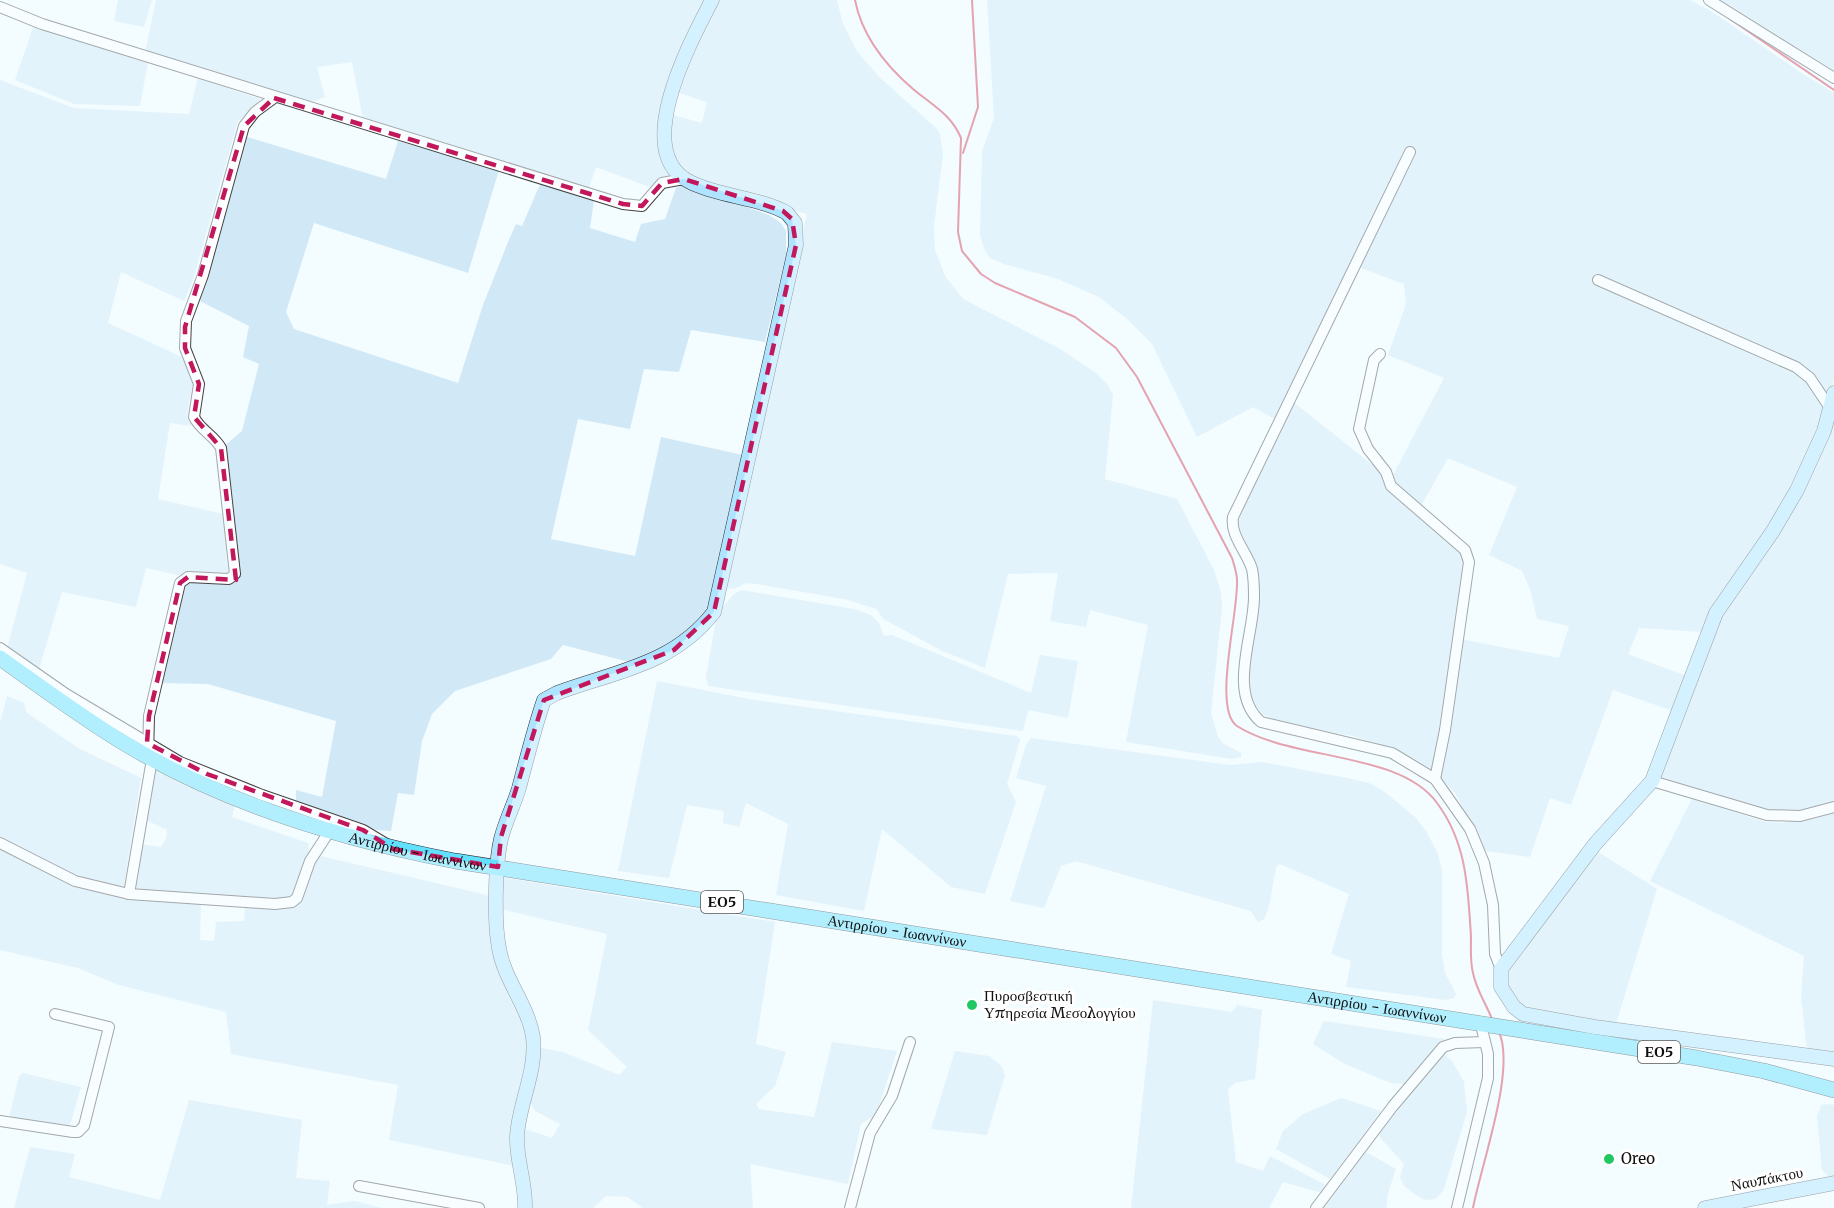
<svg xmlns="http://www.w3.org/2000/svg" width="1834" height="1208" viewBox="0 0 1834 1208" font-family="Merriweather,serif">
<rect width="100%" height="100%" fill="#f3fcff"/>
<g fill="#d1e9f7">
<polygon points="118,0 152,0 144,27 114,21"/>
<polygon points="156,0 706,0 667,92 656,133 661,157 675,175 659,179 652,188 596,167 589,188 363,120 352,62 317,67 325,97 306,105 145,53"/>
<polygon points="718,0 837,0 843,24 857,51 878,76 936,128 940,134 943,154 934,226 935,250 945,276 963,299 1062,350 1096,373 1107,384 1113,395 1105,479 1177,499 1214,570 1221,592 1222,608 1211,713 1218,737 1224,744 1241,753 1241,757 1232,759 1126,742 1148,625 1090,610 1086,627 1050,621 1058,573 1008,574 985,668 942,651 904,630 883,619 877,609 844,599 756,584 746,583 734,589 723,588 807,214 714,188 695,180 675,163 667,139 669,114 702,123 707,102 676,92 692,49"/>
<polygon points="987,0 1690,0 1711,11 1800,72 1834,93 1834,379 1820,429 1784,504 1702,632 1639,628 1628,654 1686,676 1673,711 1613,690 1571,805 1550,798 1530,857 1485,851 1455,793 1438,775 1460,639 1559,658 1569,626 1537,619 1530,589 1522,571 1489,555 1517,487 1448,458 1421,506 1391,479 1444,378 1388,355 1406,304 1404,284 1350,264 1275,419 1253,407 1197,437 1152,344 1127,319 1099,297 1058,279 1004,264 990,258 985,251 980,235 982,151 994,118"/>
<polygon points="1721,0 1834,0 1834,71 1744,14"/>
<polygon points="34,25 148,62 140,106 74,104 15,80"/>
<polygon points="198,78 260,99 261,102 238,121 193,280 184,301 121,272 108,323 182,357 193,380 187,415 191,426 170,423 158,499 223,514 228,573 219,576 178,575 146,568 136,607 62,592 39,669 7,649 27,573 0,564 0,80 74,108 189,114"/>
<polygon points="244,136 386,179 398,141 499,170 468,273 314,223 286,312 294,329 458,383 483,305 508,242 516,224 522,226 541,182 594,200 590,228 635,242 641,224 665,219 676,188 685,184 769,215 781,223 786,231 786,255 765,342 691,330 679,372 644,369 630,429 578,419 551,539 635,556 661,437 743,455 709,609 679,643 629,662 563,645 551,659 455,691 432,714 422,741 414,795 398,793 391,831 376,830 296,804 296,790 322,797 336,721 208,684 159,683 186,581 235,580 224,446 242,431 259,364 243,357 249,326 196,299"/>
<polygon points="1292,401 1384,474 1461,552 1466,562 1433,772 1392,749 1353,736 1281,724 1254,710 1248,687 1258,599 1235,523"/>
<polygon points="1834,405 1834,804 1797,813 1767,813 1660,779 1658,774 1718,617 1774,537"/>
<polygon points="741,590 854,609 871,615 879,623 884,636 892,635 1031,693 1040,655 1078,661 1068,718 1028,710 1023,731 708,686 706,677 717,614 733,595"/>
<polygon points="657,681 754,700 1017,736 1020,740 1007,784 1016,802 985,894 951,887 882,829 864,911 776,895 788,824 746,803 739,827 723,823 724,811 687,805 669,878 618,871"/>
<polygon points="7,696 24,703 27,713 80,749 141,778 124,885 117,887 75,876 0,837 0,723"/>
<polygon points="1031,738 1230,765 1262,762 1347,778 1369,783 1385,792 1415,817 1426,831 1437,852 1442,869 1442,954 1445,973 1456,994 1454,998 1446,1000 1346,987 1351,961 1331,954 1349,894 1280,864 1276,867 1269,907 1264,919 1258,922 1251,911 1076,861 1061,866 1044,908 1010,901 1046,786 1016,778 1026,745"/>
<polygon points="153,768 235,805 232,817 308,843 309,852 292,895 287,900 132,892 139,844 161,847 166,839 167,830 144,819"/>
<polygon points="1692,799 1766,822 1782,823 1834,811 1834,1055 1807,1050 1801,998 1804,956 1650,881"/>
<polygon points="0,849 72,883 201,903 200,940 214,941 216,922 244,921 245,907 296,904 316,855 487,895 525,1027 528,1050 513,1116 515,1166 389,1140 398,1085 231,1054 226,1012 119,985 78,968 0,950"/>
<polygon points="1595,850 1657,889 1616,1024 1525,1007 1515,1001 1508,985 1508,967"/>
<polygon points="501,877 775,922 756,1044 786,1052 775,1086 756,1104 759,1109 814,1117 832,1042 897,1051 879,1106 874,1116 861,1124 848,1184 750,1164 753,1208 643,1208 627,1197 606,1196 593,1208 527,1208 521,1154 525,1129 552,1138 560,1124 535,1111 530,1102 529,1093 537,1052 541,1048 563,1052 619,1075 627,1067 588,1030 607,934 501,909"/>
<polygon points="1153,1000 1232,1012 1237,1005 1262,1010 1255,1079 1235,1083 1228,1089 1236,1162 1263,1171 1270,1156 1326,1185 1322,1193 1283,1182 1269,1208 1131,1208"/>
<polygon points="1324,1021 1445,1039 1405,1084 1391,1083 1345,1064 1313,1044"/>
<polygon points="955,1051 989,1056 1001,1066 1005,1075 987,1135 931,1129"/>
<polygon points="1445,1055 1452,1061 1464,1082 1467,1112 1444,1189 1436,1199 1428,1200 1422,1199 1404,1186 1400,1177 1404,1164 1378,1135 1439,1057"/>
<polygon points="23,1073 81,1087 69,1129 9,1118 19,1076"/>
<polygon points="1341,1098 1381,1111 1330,1179 1276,1149 1283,1131 1303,1114"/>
<polygon points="189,1100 302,1120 296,1178 330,1181 327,1205 354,1201 382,1208 14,1208 30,1147 75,1154 69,1177 160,1200"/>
<polygon points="1826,1104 1834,1105 1834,1177 1828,1176 1822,1170 1817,1116 1821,1105"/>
<polygon points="1366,1152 1396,1169 1388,1193 1386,1208 1324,1208"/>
</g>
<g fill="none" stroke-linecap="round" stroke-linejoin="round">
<g stroke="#d43851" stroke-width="2">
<path d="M855 0C862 36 885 65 913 89 932 105 951 114 961 138L958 232 962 251 981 274 995 283 1075 317 1116 348 1137 377 1232 558C1234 565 1237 573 1237 580 1239 611 1212 709 1237 726 1291 761 1400 751 1437 803 1467 843 1468 889 1471 937 1471 949 1470 962 1473 973 1476 989 1486 1004 1492 1019"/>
<polyline points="1730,19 1834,90"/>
<polyline points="963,153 978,107 972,0"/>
<path d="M1473 1208C1481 1165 1516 1070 1499 1032"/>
</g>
<g stroke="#434343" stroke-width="12">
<g id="street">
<polyline points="1709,0 1834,78"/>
<polyline points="0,7 42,24 623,204 642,206 662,183 684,179"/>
<path d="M1410 152 1233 517C1230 536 1247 552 1252 569 1254 578 1254 588 1254 597 1254 636 1227 693 1261 722L1392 753 1435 779 1470 829 1484 863 1493 905 1495 954 1501 969"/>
<polyline points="1598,280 1796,367 1810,378 1830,408"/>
<polyline points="1380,354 1374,360 1359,429 1368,449 1386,472 1391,486 1465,550 1469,562 1445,730 1435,779"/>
<polyline points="0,648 66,694 180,762 262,795 363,830 388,845"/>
<path d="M148 757 149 716 180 583 188 577 229 579 235 574 221 448C214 435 200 430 194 417L199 384 185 348 186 321 203 275 244 126 255 112 274 98"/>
<polyline points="1652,781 1767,815 1800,816 1834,807"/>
<polyline points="0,843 75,881 129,894 152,759"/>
<polyline points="129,894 275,904 292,902 297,898 310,861 329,832"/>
<polyline points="0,1121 73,1132 78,1132 84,1126 109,1027 55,1014"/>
<polyline points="359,1186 479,1208"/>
<polyline points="850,1208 870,1133 892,1096 910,1042"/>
<polyline points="1316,1208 1393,1106 1443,1047 1455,1043 1485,1042"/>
<polyline points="1457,1208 1488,1078 1488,1054 1481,1025"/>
</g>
</g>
<g stroke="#323232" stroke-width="15">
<g id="secondary">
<polyline points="1834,393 1824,431 1797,490 1773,531 1716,613 1652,781 1595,844 1501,969 1501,987 1514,1007 1523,1014 1595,1027 1834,1059"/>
<path d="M525 1208C526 1183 516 1160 517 1136 519 1103 537 1071 533 1037 528 1005 504 980 499 948 494 923 495 865 501 839 505 822 514 805 519 788 527 758 534 729 544 700L557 693C616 671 673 665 714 612L796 245 795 223 787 213C758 197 720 197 690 182 630 152 691 41 712 0"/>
<polyline points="1705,1208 1834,1183"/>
</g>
</g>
<g stroke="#212121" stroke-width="16">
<g id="primary">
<path id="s1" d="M0 658C41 687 81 717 124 743 225 804 340 839 455 861L1697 1058 1764 1071 1834 1090"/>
</g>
</g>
<use href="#street" stroke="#fff" stroke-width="10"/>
<use href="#secondary" stroke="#aee4ff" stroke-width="14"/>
<use href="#primary" stroke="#63e0fe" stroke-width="15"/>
</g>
<path d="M0 0H1834V1208H0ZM274 98 623 204 642 206 662 183 684 179 783 211 792 219 796 245 714 612 674 650 544 700 501 837 498 867 393 849 363 830 207 774 147 743 149 716 180 583 188 577 236 580 221 448 194 417 199 384 185 348V327L244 126Z" fill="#f3fcff" fill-opacity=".55" fill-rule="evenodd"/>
<path fill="none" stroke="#c2185b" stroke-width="4.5" stroke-dasharray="12 8" stroke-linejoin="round" d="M274 98 623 204 642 206 662 183 684 179 783 211 792 219 796 245 714 612 674 650 544 700 501 837 498 867 393 849 363 830 207 774 147 743 149 716 180 583 188 577 236 580 221 448 194 417 199 384 185 348V327L244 126Z"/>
<g fill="#20c862" stroke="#fff" stroke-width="2">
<circle cx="972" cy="1005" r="6"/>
<circle cx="1609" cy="1159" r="6"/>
</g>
<g text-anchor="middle" stroke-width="6" stroke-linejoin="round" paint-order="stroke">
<g fill="#fff" stroke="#585858" stroke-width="1.5">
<rect x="701" y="891" width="42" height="22" rx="4.5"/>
<rect x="1638" y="1041" width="42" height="22" rx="4.5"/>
</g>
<g font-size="14" font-weight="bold" fill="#101010">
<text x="722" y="907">ΕΟ5</text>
<text x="1659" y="1057">ΕΟ5</text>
</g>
<g font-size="15" fill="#101010" stroke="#fff">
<text dy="5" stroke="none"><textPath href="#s1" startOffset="465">Αντιρρίου - Ιωαννίνων</textPath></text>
<text dy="5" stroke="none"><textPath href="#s1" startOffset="951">Αντιρρίου - Ιωαννίνων</textPath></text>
<text dy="5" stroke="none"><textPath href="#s1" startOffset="1437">Αντιρρίου - Ιωαννίνων</textPath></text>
<text transform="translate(1767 1179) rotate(-11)" y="5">Ναυπάκτου</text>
</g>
<g font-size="15" fill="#101010" stroke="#fff" text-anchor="start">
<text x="984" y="1001">Πυροσβεστική<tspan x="984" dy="17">Υπηρεσία Μεσολογγίου</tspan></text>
<text x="1621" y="1164">Oreo</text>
</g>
</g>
</svg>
